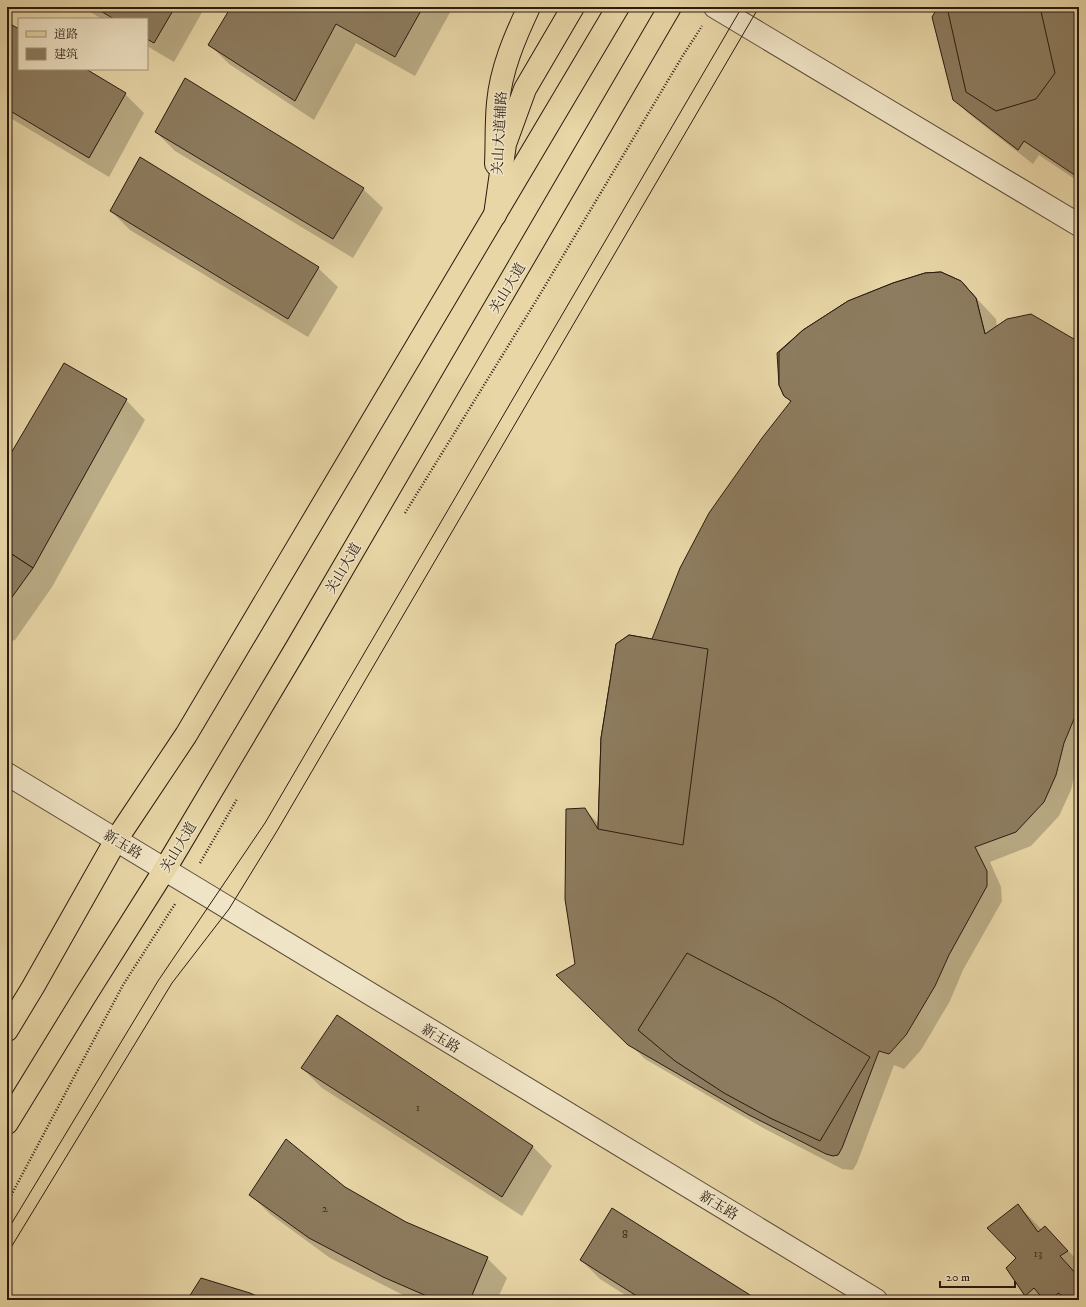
<svg xmlns="http://www.w3.org/2000/svg" width="1086" height="1307" viewBox="0 0 1086 1307" font-family="'IM FELL DW Pica','Noto Serif SC',serif">
<rect width="100%" height="100%" fill="#e8d6a7"/>
<filter id="stains"><feTurbulence type="fractalNoise" baseFrequency=".005" numOctaves="4"/><feColorMatrix values="0 0 0 0 .2 0 0 0 0 .09 0 0 0 0 .02 0 0 0 .5 -.17"/></filter>
<radialGradient id="worn" r=".72"><stop offset=".6" stop-color="#630" stop-opacity="0"/><stop offset="1" stop-color="#630" stop-opacity=".3"/></radialGradient>
<g fill="#0003">
<polygon points="82,7 205,7 174,62 147,46 147,19 102,19"/>
<polygon points="232,7 453,7 415,76 356,43 314,120 229,64 210,45"/>
<polygon points="939,7 1079,7 1079,182 1039,155 1033,164 969,114 954,99"/>
<polygon points="7,23 19,30 19,69 84,69 125,94 144,113 109,177 7,116"/>
<polygon points="156,132 363,189 383,208 353,258 175,151"/>
<polygon points="111,211 318,268 338,287 308,337 130,230"/>
<polygon points="960,281 996,319 997,327 1079,343 1079,757 1071,790 1059,816 1031,846 990,862 1001,887 1002,901 963,970 950,1001 921,1050 904,1069 894,1065 857,1163 853,1170 842,1169 765,1129 645,1059 573,989 576,964 584,809 600,825 655,641 792,402 785,395"/>
<polygon points="126,400 145,420 52,587 15,640 7,642 7,462"/>
<polygon points="302,1068 532,1146 552,1166 522,1216 322,1088"/>
<polygon points="345,1188 405,1223 487,1258 507,1278 497,1300 413,1300 330,1258 270,1214 251,1195"/>
<polygon points="1018,1205 1042,1230 1045,1227 1079,1262 1079,1300 1030,1300 1007,1268 1017,1258"/>
<polygon points="581,1260 756,1300 633,1300 600,1279"/>
</g>
<g fill="#8d7c5f" stroke="#2a1b10">
<polygon points="94,7 175,7 154,43 147,39 147,19 114,19"/>
<polygon points="231,7 423,7 395,57 336,24 295,101 208,45"/>
<polygon points="938,7 1079,7 1079,178 1024,141 1018,150 953,100 932,17"/>
<polygon points="947,7 1040,7 1055,73 1036,99 996,111 966,92"/>
<polygon points="7,22 19,29 19,69 86,69 126,93 89,158 7,109"/>
<polygon points="185,78 364,188 333,239 155,132"/>
<polygon points="140,157 319,267 288,319 110,211"/>
<polygon points="941,272 961,281 976,298 985,334 985,371 981,404 974,436 957,461 937,469 921,469 902,466 865,452 784,396 779,385 777,353 803,330 848,301 893,283 925,273"/>
<polygon points="941,272 961,281 976,298 985,334 1007,319 1031,314 1079,342 1079,707 1064,743 1056,775 1044,802 1016,832 975,847 987,871 987,886 949,955 935,986 906,1035 889,1054 879,1051 842,1148 838,1155 833,1156 826,1154 749,1115 628,1045 556,975 575,964 565,899 566,809 585,808 598,829 601,738 616,644 629,635 652,639 680,568 709,513 762,438 791,401 784,396 779,385 779,352 803,330 848,301 893,283 925,273"/>
<polygon points="64,363 127,399 33,568 7,551 7,460"/>
<polygon points="7,551 33,568 7,604"/>
<polygon points="629,635 708,649 683,845 598,829 601,738 616,644"/>
<polygon points="687,953 775,999 870,1057 820,1141 770,1118 724,1093 675,1061 638,1030"/>
<polygon points="337,1015 533,1146 502,1197 301,1068"/>
<polygon points="286,1139 345,1187 406,1222 488,1257 470,1300 436,1300 383,1277 309,1238 249,1195"/>
<polygon points="1018,1204 1038,1232 1045,1226 1068,1251 1060,1256 1079,1277 1079,1300 1065,1300 1066,1298 1058,1293 1053,1300 1044,1300 1034,1288 1025,1296 1006,1268 1016,1258 987,1228"/>
<polygon points="612,1208 758,1300 643,1300 580,1260"/>
<polygon points="201,1278 250,1293 266,1300 187,1300"/>
</g>
<g fill="none" stroke-linecap="round" stroke-linejoin="round">
<g stroke="#5a4a36" stroke-width="24">
<g id="minor">
<polyline points="715,7 1079,225"/>
<polyline points="7,774 876,1300"/>
</g>
</g>
<g stroke="#2a1b10" stroke-width="24">
<g id="major">
<path d="M496 164C497 144 496 123 498 103 501 69 515 37 529 7"/>
<polyline points="7,1030 33,987 116,840 186,735 618,7"/>
<polyline points="7,1123 85,996 165,869 297,647 670,7"/>
</g>
</g>
<g stroke="#2a1b10" stroke-width="24">
<polyline id="highway" points="495,215 505,144 525,89 573,7"/>
</g>
<g stroke="#2a1b10" stroke-width="2.5" stroke-dasharray="1 2" stroke-linecap="butt">
<polyline points="405,513 539,296 682,57 702,26"/>
<polyline points="200,863 237,799"/>
<polyline points="7,1203 123,985 175,904"/>
</g>
<use href="#minor" stroke="#f0e4c6" stroke-width="22"/>
<use href="#major" stroke="#e8d6a7" stroke-width="22"/>
<use href="#highway" stroke="#e8d6a7" stroke-width="22"/>
<g stroke="#2a1b10" stroke-width="1">
<polyline points="7,1231 158,981 265,823 742,7"/>
<polyline points="7,1254 172,983 229,909 277,831 759,7"/>
</g>
</g>
<g text-anchor="middle" stroke-width="3" stroke-linejoin="round" paint-order="stroke">
<g font-size="12" fill="#433324">
<text x="418" y="1111">1</text>
<text x="325" y="1212">2</text>
<text x="625" y="1238">8</text>
<text x="1038" y="1257">13</text>
</g>
<g font-size="14" fill="#2a1b10" stroke="#f0e4c6">
<text transform="translate(499 133) rotate(-87)" y="5">关山大道辅路</text>
<text transform="translate(507 288) rotate(-59)" y="5">关山大道</text>
<text transform="translate(343 568) rotate(-60)" y="5">关山大道</text>
<text transform="translate(123 844) rotate(31)" y="5">新玉路</text>
<text transform="translate(178 847) rotate(-59)" y="5">关山大道</text>
<text transform="translate(441 1038) rotate(31)" y="5">新玉路</text>
<text transform="translate(719 1205) rotate(31)" y="5">新玉路</text>
</g>
</g>
<rect width="1086" height="1307" fill="none" stroke="#e8d6a7" stroke-width="24"/>
<rect x="8" y="8" width="1070" height="1291" fill="none" stroke="#2a1b10" stroke-width="2"/>
<rect x="12" y="12" width="1062" height="1283" fill="none" stroke="#2a1b10"/>
<rect x="18" y="18" width="130" height="52" fill="#f0e4c6" stroke="#a1947d"/>
<rect x="26" y="31" width="20" height="6" fill="#e8d6a7" stroke="#a1947d"/>
<text x="54" y="38" font-size="12" fill="#2a1b10">道路</text>
<rect x="26" y="48" width="20" height="12" fill="#8d7c5f" stroke="#a1947d"/>
<text x="54" y="58" font-size="12" fill="#2a1b10">建筑</text>
<path d="M940 1281v6h75v-6" fill="none" stroke="#2a1b10" stroke-width="2"/>
<text x="946" y="1281" font-size="12" fill="#2a1b10" stroke="#f0e4c6" stroke-width="3" paint-order="stroke">20 m</text>
<rect width="100%" height="100%" filter="url(#stains)"/>
<rect width="100%" height="100%" fill="url(#worn)"/>
</svg>
